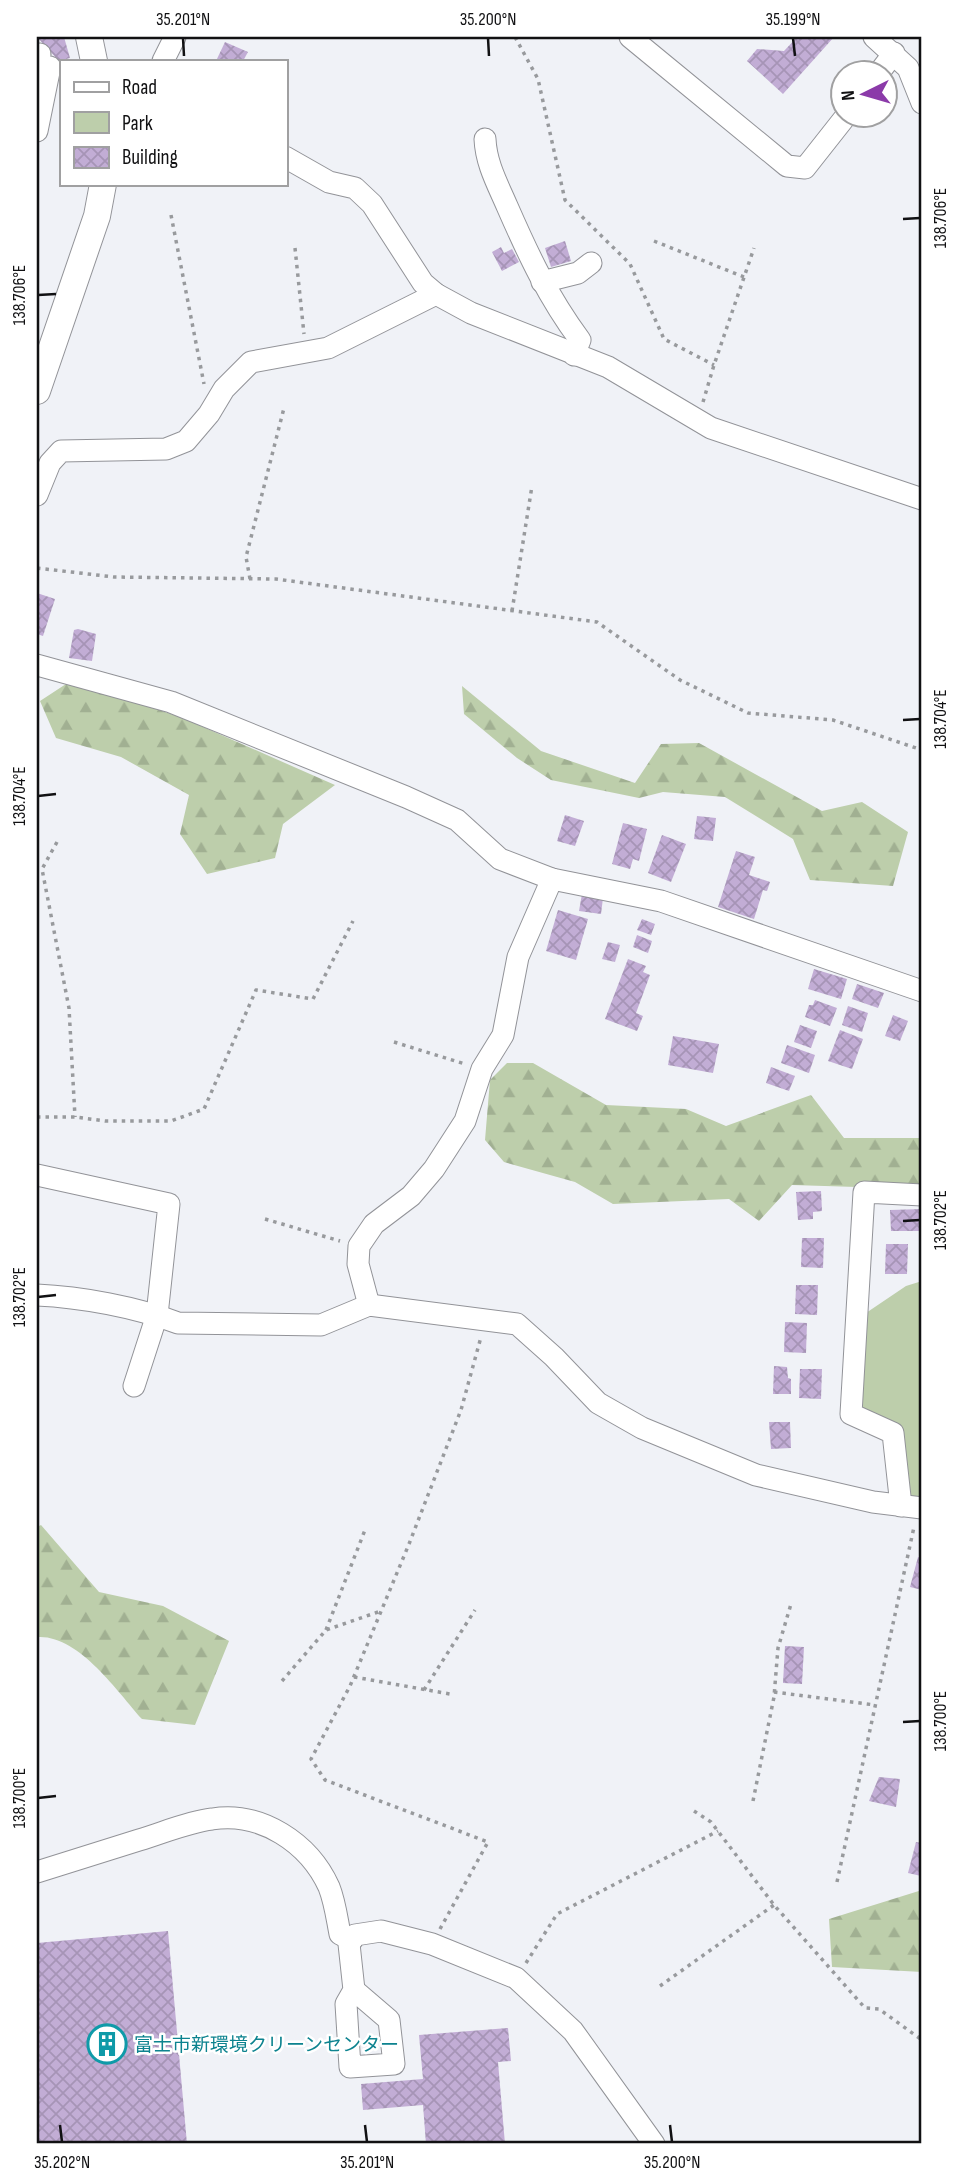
<svg xmlns="http://www.w3.org/2000/svg" width="959" height="2181" viewBox="0 0 959 2181" font-family="'Sofia Sans Condensed','Noto Sans JP',sans-serif">
<defs>
<pattern id="forest-firs" width="22" height="20" patternUnits="userSpaceOnUse" patternTransform="scale(1.75)"><rect width="22" height="20" fill="#bdceab"/><path d="M5 1l3.5 6h-7zM16 11l3.5 6h-7z" fill="#a1b092"/></pattern>
<pattern id="building-cross-hatch" width="8" height="8" patternUnits="userSpaceOnUse" patternTransform="scale(1.75)"><rect width="8" height="8" fill="#c2add5"/><path d="M0 0l8 8M0 8l8-8" fill="none" stroke="#a694b6"/></pattern>
</defs>
<rect width="100%" height="100%" fill="#f0f2f7"/>
<polygon fill="#bdceab" points="922,1281 922,1508 906,1506 890,1429 851,1414 866,1313 906,1286"/>
<g fill="url(#forest-firs)">
<polygon points="66,684 145,705 185,719 335,785 283,824 275,858 207,874 180,834 189,795 121,757 56,738 40,701"/>
<polygon points="462,686 541,751 635,783 661,744 699,743 822,811 862,802 908,832 893,886 810,880 793,839 725,797 663,792 639,798 551,780 517,758 464,714"/>
<polygon points="507,1063 533,1063 606,1105 686,1109 726,1126 811,1095 844,1138 922,1138 922,1189 792,1185 759,1221 729,1199 613,1204 575,1182 504,1162 485,1140 490,1080"/>
<path d="M41 1525 99 1592 163 1606 229 1641 195 1725 142 1719C117 1691 78 1634 37 1637V1527Z"/>
<polygon points="922,1890 922,1972 832,1967 829,1919"/>
</g>
<g fill="url(#building-cross-hatch)">
<polygon points="37,37 64,37 70,58 59,61"/>
<polygon points="797,37 834,37 783,94 747,61 757,49 784,51"/>
<polygon points="225,42 248,52 243,61 216,61"/>
<polygon points="565,241 571,261 551,267 545,248"/>
<polygon points="501,247 504,253 512,249 519,262 502,271 492,252"/>
<polygon points="37,593 55,599 43,636 37,634"/>
<polygon points="78,629 96,634 92,661 69,658 74,630"/>
<polygon points="565,815 584,821 575,846 557,841"/>
<polygon points="697,816 716,818 713,841 694,839"/>
<polygon points="623,823 647,829 639,861 633,859 630,869 612,864"/>
<polygon points="662,835 686,844 671,882 648,873"/>
<polygon points="736,851 755,857 749,875 770,882 767,891 763,890 754,919 718,907"/>
<polygon points="582,894 603,898 601,914 579,911"/>
<polygon points="558,910 588,919 576,960 546,951"/>
<polygon points="642,919 655,924 651,935 637,930"/>
<polygon points="637,935 652,941 648,953 633,947"/>
<polygon points="608,942 620,945 615,962 602,959"/>
<polygon points="628,959 646,966 643,972 650,975 636,1013 643,1016 637,1031 605,1019"/>
<polygon points="814,969 847,979 841,999 808,989"/>
<polygon points="857,984 884,993 878,1008 852,999"/>
<polygon points="815,1000 837,1008 830,1026 805,1017 809,1005 813,1005"/>
<polygon points="848,1006 868,1013 862,1032 842,1025"/>
<polygon points="893,1015 908,1021 900,1041 885,1036"/>
<polygon points="800,1025 817,1031 811,1048 794,1042"/>
<polygon points="840,1030 863,1039 852,1069 828,1061"/>
<polygon points="673,1036 719,1044 713,1073 668,1065"/>
<polygon points="787,1045 815,1055 809,1073 781,1063"/>
<polygon points="771,1067 795,1076 789,1091 766,1083"/>
<polygon points="821,1191 822,1211 813,1212 813,1219 798,1220 796,1192"/>
<polygon points="922,1209 922,1231 891,1231 890,1210"/>
<polygon points="802,1238 824,1238 823,1268 801,1267"/>
<polygon points="886,1244 908,1244 907,1274 885,1274"/>
<polygon points="796,1285 818,1285 817,1315 795,1314"/>
<polygon points="785,1322 807,1323 806,1353 784,1352"/>
<polygon points="774,1366 787,1367 788,1378 791,1379 791,1394 773,1394"/>
<polygon points="800,1369 822,1369 821,1399 799,1398"/>
<polygon points="769,1422 790,1422 791,1448 771,1449"/>
<polygon points="918,1557 922,1558 922,1590 910,1587"/>
<polygon points="785,1646 804,1647 802,1684 783,1683"/>
<polygon points="879,1777 900,1779 896,1807 869,1801"/>
<polygon points="916,1842 922,1843 921,1876 908,1873"/>
<polygon points="168,1931 187,2144 37,2144 37,1943"/>
<polygon points="508,2028 511,2061 498,2062 505,2144 426,2144 423,2105 363,2110 361,2084 423,2079 419,2035"/>
</g>
<g fill="none" stroke-linecap="round" stroke-linejoin="round">
<g stroke="#929398" stroke-width="23">
<g id="minor">
<polyline points="630,37 787,166 805,168 846,116"/>
<polyline points="874,37 908,68 922,103"/>
<polyline points="37,59 40,54"/>
<polyline points="163,61 175,37"/>
<polyline points="878,74 894,53"/>
<polyline points="37,131 50,67"/>
<path d="M485 139C486 163 497 183 507 206 528 254 548 297 580 340L574 355"/>
<polyline points="285,157 329,182 355,188 372,204 423,283 436,294 471,313 608,367 711,428 922,499"/>
<polyline points="542,282 578,273 591,263"/>
<polyline points="37,495 50,463 61,451 166,449 186,441 209,414 224,389 251,362 328,348 436,294"/>
<polyline points="37,665 171,702 406,797 457,820 500,859 552,879 661,901 922,991"/>
<polyline points="37,1175 169,1204 157,1315 134,1386"/>
<path d="M37 1295C81 1297 136 1307 178 1323L321 1325 369 1305 517 1324 554 1357 598 1403 642 1428 756 1475 873 1502 922 1508"/>
<polyline points="369,1305 358,1264 359,1246 374,1224 411,1196 434,1169 465,1121 482,1069 503,1035 518,957 552,879"/>
<polyline points="901,1506 893,1433 851,1414 864,1192 922,1195"/>
<path d="M37 1872C71 1861 105 1851 139 1840 163 1833 187 1822 212 1819 261 1811 309 1843 329 1887 335 1902 337 1919 340 1934L352 1940"/>
<polyline points="354,1990 389,2020 394,2064 350,2067 346,2004 354,1990 349,1944 355,1935 381,1931 432,1944 516,1978 573,2031 654,2144"/>
</g>
</g>
<g stroke="#929398" stroke-width="28">
<g id="major">
<polyline points="89,37 94,61"/>
<polyline points="37,391 97,216 103,184"/>
</g>
</g>
<g stroke="#989a9d" stroke-width="3.5" stroke-dasharray="3.5 5" stroke-linecap="butt">
<polyline points="515,37 538,79 565,200 630,264 664,339 714,365"/>
<polyline points="171,215 204,384"/>
<polyline points="654,241 744,277"/>
<polyline points="295,248 304,334"/>
<polyline points="703,402 714,365 754,248"/>
<polyline points="37,568 114,577 276,579 597,622 680,680 748,713 833,720 922,750"/>
<polyline points="250,579 246,557 284,408"/>
<polyline points="512,611 532,486"/>
<polyline points="57,842 42,869 69,1008 75,1117"/>
<polyline points="394,1042 465,1064"/>
<polyline points="37,1117 75,1117 105,1121 171,1121 204,1109 256,990 313,999 353,921"/>
<polyline points="265,1219 340,1241"/>
<polyline points="326,1630 365,1530"/>
<polyline points="354,1677 450,1694"/>
<polyline points="282,1681 326,1630 381,1611"/>
<polyline points="424,1690 475,1610"/>
<polyline points="774,1692 875,1705"/>
<polyline points="753,1801 774,1697 778,1648 791,1604"/>
<polyline points="694,1811 711,1822 774,1905 865,2008 879,2009 922,2040"/>
<polyline points="837,1882 914,1527"/>
<polyline points="440,1929 488,1842 325,1780 311,1759 350,1686 409,1544 461,1410 481,1337"/>
<polyline points="526,1963 557,1914 718,1831"/>
<polyline points="660,1986 774,1905"/>
</g>
<use href="#minor" stroke="#fff" stroke-width="21"/>
<use href="#major" stroke="#fff" stroke-width="26"/>
</g>
<path fill="none" stroke="#111113" stroke-width="2.5" d="M183 38 184 56M488 38 489 56M793 38 795 56M903 219 920 218M38 295 56 294M903 720 920 719M38 796 56 794M903 1221 920 1220M38 1297 56 1295M903 1722 920 1721M38 1798 56 1796M60 2125 62 2142M365 2125 367 2142M670 2125 672 2142"/>
<defs>
<g id="building-ring" transform="scale(2.0125)"><circle r="9.5" fill="#fff" stroke="#0f9aa8" stroke-width="1.5"/><path d="M-4-6H4V6H1V3H-1V6H-4ZM-2.5-4.3h1.7v1.8h-1.7ZM.8-4.3h1.7v1.8H.8ZM-2.5-1h1.7V.8h-1.7ZM.8-1h1.7V.8H.8Z" fill="#0f9aa8"/></g>
</defs>
<g fill-rule="evenodd">
<use href="#building-ring" x="107" y="2044"/>
</g>
<g text-anchor="middle" stroke-width="5" stroke-linejoin="round" paint-order="stroke">
<g font-size="19" fill="#0d838f" stroke="#fff" text-anchor="start">
<text x="134" y="2051">富士市新環境クリーンセンター</text>
</g>
</g>
<rect width="959" height="2181" fill="none" stroke="#ffffff" stroke-width="77"/>
<rect x="60" y="60" width="228" height="126" fill="#ffffff" stroke="#a0a0a1" stroke-width="2"/>
<rect x="74" y="82" width="35" height="10" fill="#ffffff" stroke="#a0a0a1" stroke-width="2"/>
<text x="122" y="94" font-size="21" fill="#111113">Road</text>
<rect x="74" y="112" width="35" height="21" fill="#bdceab" stroke="#a0a0a1" stroke-width="2"/>
<text x="122" y="130" font-size="21" fill="#111113">Park</text>
<rect x="74" y="147" width="35" height="21" fill="url(#building-cross-hatch)" stroke="#a0a0a1" stroke-width="2"/>
<text x="122" y="164" font-size="21" fill="#111113">Building</text>
<g transform="translate(864 94) rotate(265)"><circle r="33" fill="#ffffff" stroke="#a0a0a1" stroke-width="2"/>
<path d="M0-5L12 26L0 18L-12 26Z" fill="#8b3aa9"/>
<text y="-10" font-size="19" font-weight="bold" text-anchor="middle" fill="#111113">N</text>
</g>
<rect x="38" y="38" width="882" height="2104" fill="none" stroke="#111113" stroke-width="2.5"/>
<g font-size="18" text-anchor="middle" fill="#111113">
<text x="183" y="25">35.201°N</text>
<text x="488" y="25">35.200°N</text>
<text x="793" y="25">35.199°N</text>
<text transform="translate(940 218) rotate(-90)" y="6">138.706°E</text>
<text transform="translate(19 295) rotate(-90)" y="6">138.706°E</text>
<text transform="translate(940 719) rotate(-90)" y="6">138.704°E</text>
<text transform="translate(19 796) rotate(-90)" y="6">138.704°E</text>
<text transform="translate(940 1220) rotate(-90)" y="6">138.702°E</text>
<text transform="translate(19 1297) rotate(-90)" y="6">138.702°E</text>
<text transform="translate(940 1721) rotate(-90)" y="6">138.700°E</text>
<text transform="translate(19 1798) rotate(-90)" y="6">138.700°E</text>
<text x="62" y="2168">35.202°N</text>
<text x="367" y="2168">35.201°N</text>
<text x="672" y="2168">35.200°N</text>
</g>
</svg>
